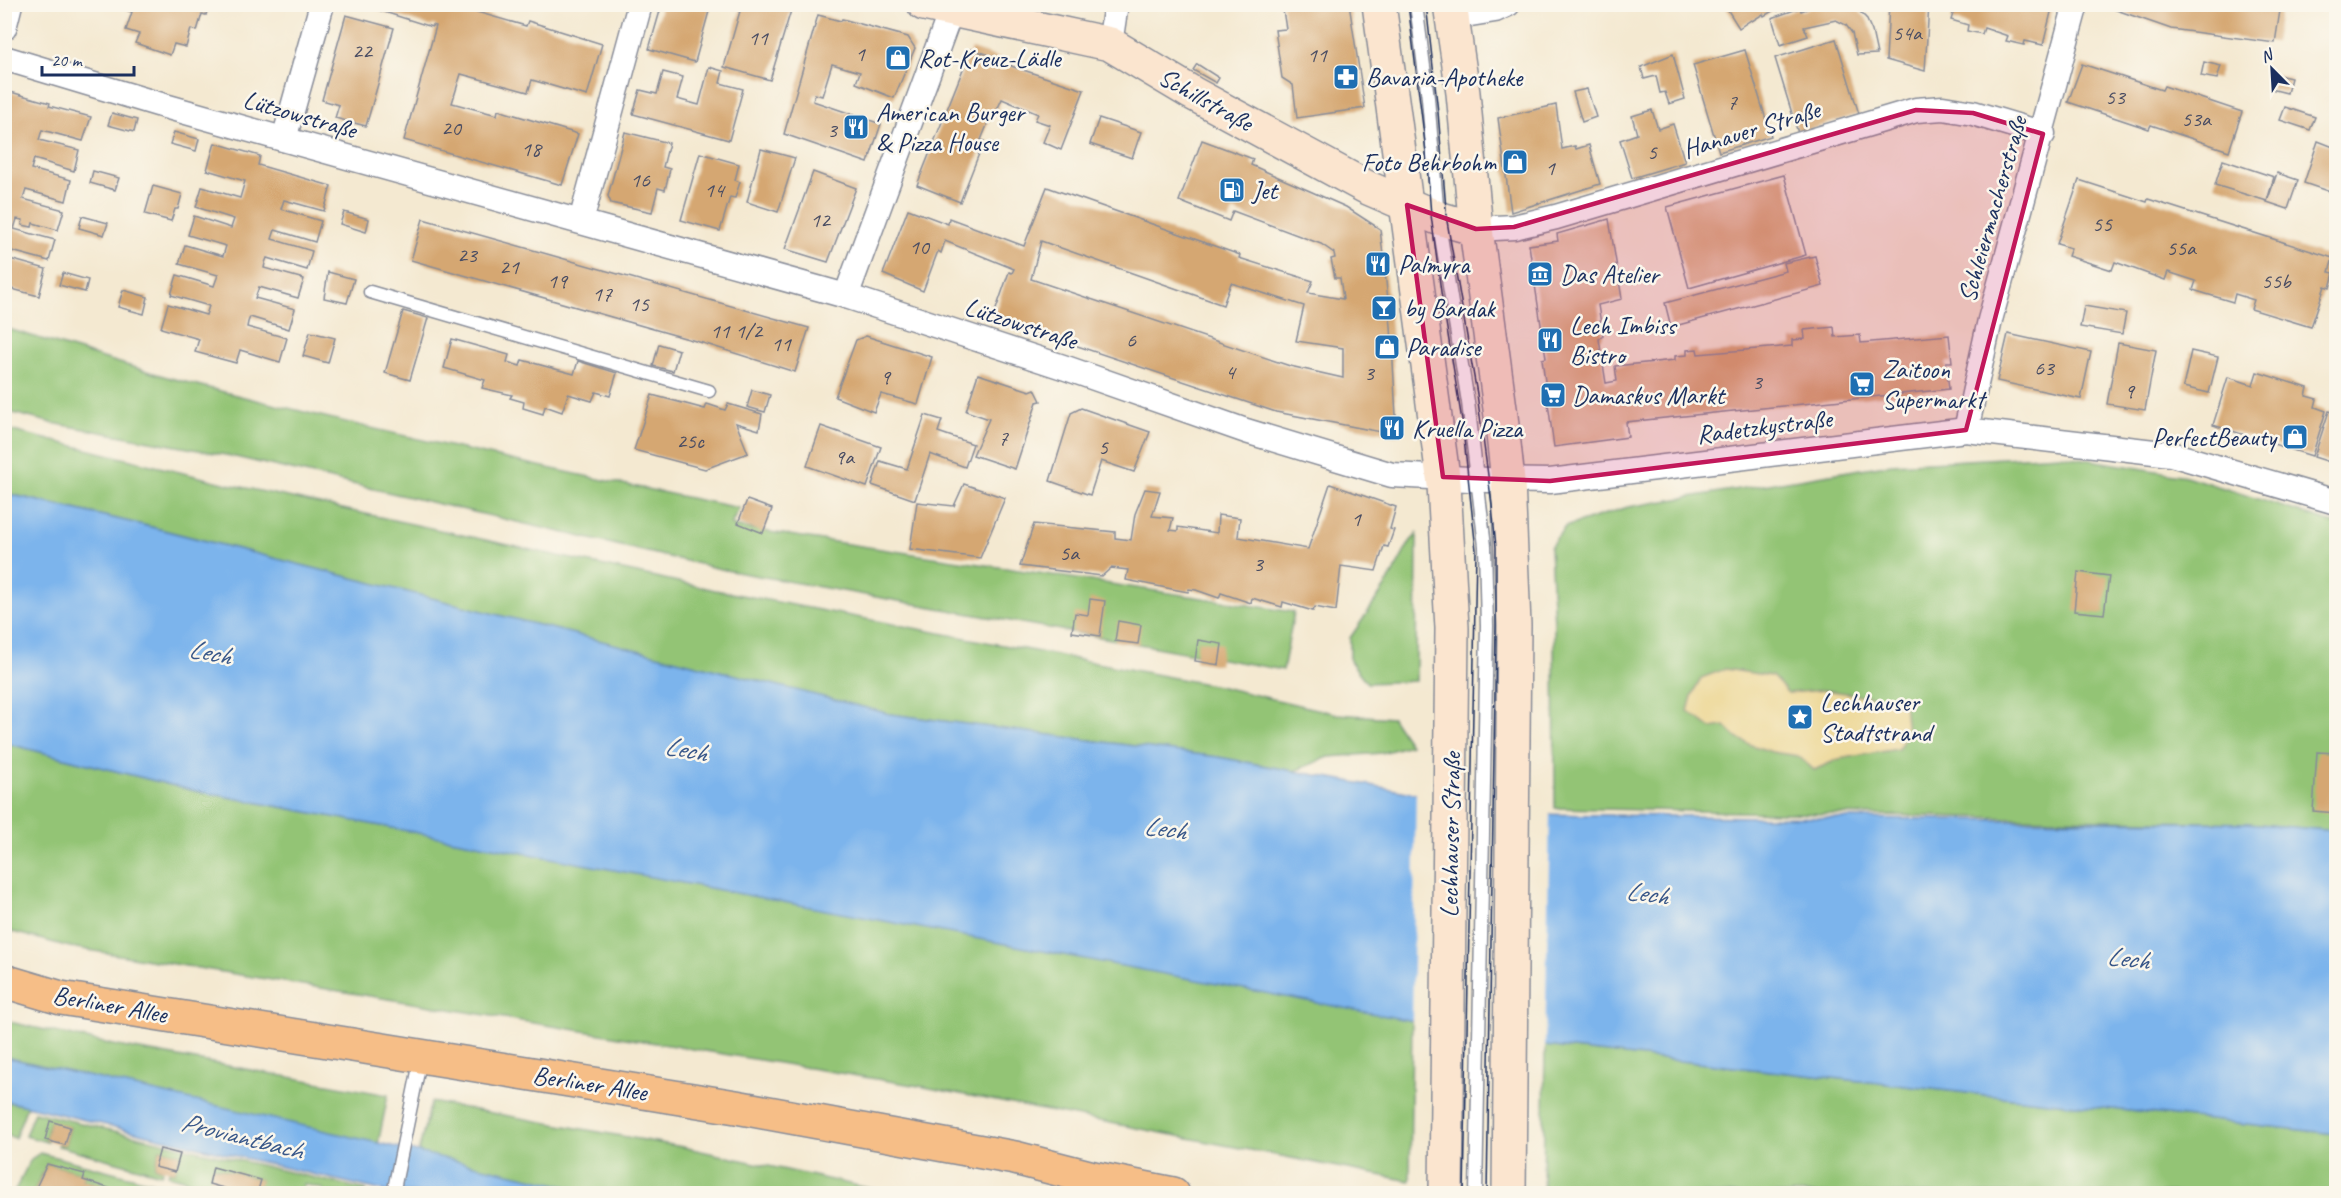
<svg xmlns="http://www.w3.org/2000/svg" width="2341" height="1198" viewBox="0 0 2341 1198" font-family="Caveat,sans-serif">
<rect width="100%" height="100%" fill="#fbf7ec"/>
<filter id="ink" filterUnits="userSpaceOnUse"><feTurbulence type="fractalNoise" baseFrequency=".0167" numOctaves="2"/><feDisplacementMap in="SourceGraphic" scale="12" xChannelSelector="R" yChannelSelector="G"/><feConvolveMatrix kernelMatrix="1 2 1 2 8 2 1 2 1" color-interpolation-filters="sRGB"/></filter>
<filter id="wash" filterUnits="userSpaceOnUse"><feTurbulence type="fractalNoise" baseFrequency=".008" numOctaves="4" result="noise"/><feDisplacementMap in="SourceGraphic" scale="24" xChannelSelector="R" yChannelSelector="G"/><feGaussianBlur stdDeviation="1.35" result="paint"/><feColorMatrix in="noise" values="0 0 0 0 0 0 0 0 0 0 0 0 0 0 0 0 0 1.4 0 .05"/><feComposite in="paint" operator="in"/></filter>
<g filter="url(#wash)">
<rect width="100%" height="100%" fill="#f4e9d1"/>
<g fill="#93c474" stroke="#577a69" stroke-width="1.5">
<path d="M5 328C62 345 120 364 178 380 364 429 551 470 739 508L731 525 737 527 1294 612 1283 670 725 570 231 456 52 423 5 411Z"/>
<polygon points="5,429 228,484 715,590 1222,687 1337,714 1392,718 1410,745 1382,753 1329,757 1294,771 1218,757 890,714 143,525 5,493"/>
<polygon points="2061,455 2186,476 2336,524 2336,831 2247,823 1555,808 1554,624 1550,547 1565,527 1628,507 1892,464"/>
<polygon points="1417,534 1416,681 1367,683 1350,661 1350,638 1387,584 1410,542"/>
<polygon points="5,743 191,790 1412,1020 1410,1181 919,1086 70,947 5,930"/>
<polygon points="5,1021 118,1046 388,1095 378,1144 5,1057"/>
<polygon points="1545,1046 2336,1134 2336,1193 1543,1194"/>
<polygon points="4,1101 27,1106 15,1138 5,1135"/>
<polygon points="431,1102 683,1147 890,1193 595,1193 418,1153"/>
<polygon points="34,1112 366,1190 365,1193 323,1193 323,1189 304,1184 301,1193 257,1193 260,1180 214,1167 208,1186 168,1175 169,1171 175,1172 180,1154 160,1149 155,1167 163,1169 161,1174 58,1146 58,1144 65,1145 70,1127 50,1122 45,1139 48,1140 47,1142 25,1136"/>
<polygon points="40,1153 178,1189 177,1193 129,1193 83,1180 85,1174 47,1164 33,1193 13,1194 31,1159"/>
</g>
<polygon fill="#eeda9e" stroke="#84847e" stroke-width="1.5" points="1725,669 1772,676 1788,693 1824,690 1904,701 1907,734 1898,749 1839,759 1814,770 1798,756 1772,752 1751,745 1737,738 1725,726 1711,728 1688,711 1692,696 1701,678"/>
<g fill="#7bb4ec" stroke="#4b72a5" stroke-width="1.5">
<polygon points="4,493 143,525 890,714 1218,757 1526,814 2247,823 2336,831 2336,1134 1545,1046 191,790 5,743"/>
<polygon points="5,1057 595,1193 392,1193 5,1101"/>
</g>
<polygon fill="#f4e9d1" points="1416,790 1526,811 1550,811 1545,1049 1412,1024"/>
<g id="blocks">
<g fill="#d5a772" fill-rule="evenodd">
<polygon points="128,4 209,4 206,15 202,14 197,31 191,29 186,47 174,44 170,55 135,43 139,34 126,30 132,12 126,10"/>
<polygon points="359,4 449,4 526,26 528,21 602,44 587,96 532,80 528,92 461,74 452,103 497,115 498,110 578,134 562,185 404,140 436,26 432,25 432,27"/>
<polygon points="662,4 711,4 695,62 649,49"/>
<polygon points="742,4 782,4 792,7 770,80 724,67"/>
<polygon points="1282,4 1349,4 1365,108 1297,118 1293,85 1282,78 1275,30 1286,29"/>
<polygon points="1724,4 1788,4 1778,11 1776,9 1764,16 1763,14 1752,21 1751,20 1739,28"/>
<polygon points="1821,4 1847,4 1856,8 1866,18 1872,31 1877,54 1857,55 1852,33 1846,25 1836,20 1804,27 1808,36 1780,45 1772,18 1800,8 1801,11"/>
<polygon points="1889,4 1929,4 1925,71 1886,60"/>
<polygon points="1956,4 2053,4 2043,45 2025,41 2024,45 2006,41 2008,36 1984,28 1982,34 1967,31 1968,25 1951,20"/>
<polygon points="2281,4 2275,43 2171,29 2102,5"/>
<polygon points="346,15 394,28 366,126 335,118 339,105 322,100"/>
<polygon points="818,15 841,21 842,19 908,37 915,48 894,98 856,83 860,72 832,64 822,96 815,94 813,101 881,124 868,163 784,134"/>
<polygon points="1836,39 1859,114 1798,133 1775,58"/>
<polygon points="971,49 1012,62 1011,66 1084,90 1061,150 1043,142 1050,125 1035,120 1038,114 1002,99 996,112 992,113 981,140 984,141 960,202 917,185"/>
<polygon points="1745,50 1771,136 1719,152 1693,65"/>
<polygon points="1673,54 1685,99 1669,104 1665,92 1660,93 1656,76 1644,79 1641,67"/>
<polygon points="2204,62 2221,66 2217,79 2201,76"/>
<polygon points="1197,64 1219,78 1216,83 1193,70"/>
<polygon points="2082,64 2162,90 2164,86 2242,112 2229,151 2151,125 2149,129 2068,102"/>
<polygon points="709,67 723,71 720,83 743,89 729,140 633,114 640,90 657,94 663,72 683,77 677,99 699,105"/>
<polygon points="2274,74 2291,78 2287,93 2271,89"/>
<polygon points="1587,89 1596,117 1582,122 1573,92"/>
<polygon points="7,91 50,103 49,106 91,117 83,141 42,130 39,140 79,150 74,171 34,159 31,169 71,180 66,201 26,190 23,199 64,210 58,230 33,223 32,227 22,225 23,220 17,219 14,229 55,240 49,261 8,250 6,258 46,269 39,296 4,287 4,92"/>
<polygon points="1556,105 1562,149 1575,146 1576,149 1589,145 1600,184 1511,212 1498,118"/>
<polygon points="2285,107 2315,117 2310,130 2280,120"/>
<polygon points="1652,110 1658,129 1673,124 1685,162 1632,178 1620,140 1637,134 1632,116"/>
<polygon points="112,113 137,120 134,132 108,125"/>
<polygon points="1099,118 1141,132 1132,158 1090,144"/>
<polygon points="174,132 199,139 196,151 170,144"/>
<polygon points="625,132 669,143 663,167 670,169 665,190 658,188 652,212 611,203 608,196"/>
<path d="M1202 140 1253 159 1251 165 1346 207 1380 229 1391 326 1397 435 1276 412 993 318 1009 272 1012 273 1014 269 945 241 941 253 938 251 923 291 883 274 908 209 948 224 949 218 1024 246 1047 187 1240 255 1239 258 1313 281 1308 293 1343 299 1340 278H1335L1331 259 1335 258 1334 253 1321 244 1233 211 1229 221 1179 201ZM1041 241 1223 305 1231 283 1304 306 1296 341 1343 348V378L1290 366 1031 279Z"/>
<polygon points="2318,141 2336,148 2336,194 2304,183"/>
<polygon points="215,143 260,156 258,165 331,186 324,211 284,200 281,209 321,221 315,242 275,230 272,239 312,251 307,270 267,258 265,263 264,268 304,279 298,298 259,287 255,298 295,309 289,329 250,317 248,322 247,327 287,338 280,362 240,350 236,363 195,352 199,339 161,328 168,304 206,315 209,306 171,295 177,275 214,286 218,275 179,264 185,245 223,256 226,246 188,235 194,216 231,228 234,219 196,207 202,187 240,198 245,181 207,170"/>
<polygon points="761,149 795,158 778,212 747,202"/>
<polygon points="700,153 739,164 735,180 740,182 735,198 730,197 720,231 681,220"/>
<polygon points="2223,160 2274,177 2267,201 2215,185"/>
<polygon points="93,171 119,178 115,190 90,183"/>
<polygon points="813,172 856,188 828,262 785,249"/>
<polygon points="2277,173 2298,180 2288,209 2267,202"/>
<polygon points="1784,175 1806,255 1689,288 1667,207"/>
<polygon points="2079,180 2147,202 2148,199 2333,258 2329,272 2334,273 2330,288 2325,286 2311,327 2251,309 2254,300 2235,294 2233,302 2193,290 2196,281 2168,272 2165,280 2115,262 2112,270 2068,256 2071,248 2057,244"/>
<polygon points="153,186 182,194 178,209 175,209 171,221 145,214"/>
<polygon points="344,212 369,219 366,232 340,224"/>
<polygon points="82,216 108,223 104,235 79,228"/>
<polygon points="423,219 809,328 795,372 706,344 411,260"/>
<polygon points="1609,219 1622,299 1598,305 1603,336 1599,339 1606,383 1617,381 1615,366 1675,360 1675,356 1687,355 1687,350 1697,349 1698,354 1792,346 1792,340 1805,339 1804,330 1834,327 1835,337 1860,335 1861,343 1949,335 1952,362 1946,362 1949,389 1626,422 1628,437 1554,447 1542,359 1546,358 1529,245 1558,241 1557,234"/>
<polygon points="1815,256 1823,286 1671,327 1665,303 1786,271 1784,263"/>
<polygon points="328,272 354,279 347,303 324,298"/>
<polygon points="63,273 88,280 85,292 59,285"/>
<polygon points="123,290 148,297 144,314 118,307"/>
<polygon points="2084,306 2126,313 2122,334 2080,327"/>
<polygon points="403,311 428,318 410,380 385,373"/>
<polygon points="310,332 335,338 328,363 303,356"/>
<polygon points="2008,334 2091,352 2081,399 1997,381"/>
<polygon points="866,336 932,357 918,404 881,394 874,412 835,397 856,340"/>
<polygon points="452,339 509,355 507,362 520,366 522,360 574,374 578,361 617,373 610,396 596,392 592,401 568,394 562,412 545,406 543,414 523,408 524,402 510,398 512,395 482,388 485,380 444,368"/>
<polygon points="2118,343 2156,350 2145,410 2107,404"/>
<polygon points="659,344 679,350 673,371 653,366"/>
<polygon points="2191,351 2218,357 2209,393 2183,387"/>
<polygon points="2257,372 2308,388 2306,396 2317,399 2315,407 2326,411 2312,456 2213,425 2228,377 2253,385"/>
<polygon points="978,374 1030,391 1035,389 1041,401 1037,402 1015,469 973,455 989,419 966,411"/>
<polygon points="752,390 770,395 765,412 747,407"/>
<polygon points="652,395 705,409 707,404 725,410 728,404 762,414 759,430 736,423 748,453 705,469 634,450"/>
<polygon points="1081,408 1150,432 1134,472 1101,461 1090,495 1050,481 1071,413"/>
<polygon points="2329,411 2336,413 2336,464 2314,457"/>
<polygon points="925,415 942,420 938,432 973,444 965,467 930,454 915,500 872,485 880,461 907,469"/>
<polygon points="821,426 881,447 867,487 807,466"/>
<polygon points="964,484 1005,498 980,558 910,549 917,502 954,506"/>
<polygon points="1330,484 1396,507 1390,529 1394,530 1388,547 1384,546 1376,571 1341,566 1336,611 1315,607 1313,611 1283,602 1282,607 1252,598 1251,603 1221,593 1219,598 1196,590 1189,589 1188,592 1172,589 1126,580 1128,570 1111,568 1102,576 1020,566 1034,524 1115,532 1115,538 1131,540 1135,514 1145,489 1160,491 1152,516 1173,518 1170,530 1178,531 1178,527 1217,533 1218,515 1240,518 1238,537 1308,549"/>
<polygon points="747,500 772,509 763,533 738,523"/>
<polygon points="2078,572 2109,576 2104,614 2074,611"/>
<polygon points="1090,599 1105,601 1100,636 1072,632 1075,613 1088,615"/>
<polygon points="1118,621 1141,625 1138,644 1115,641"/>
<polygon points="1198,640 1222,644 1219,665 1195,661"/>
<polygon points="2317,752 2336,753 2336,813 2313,811"/>
<polygon points="50,1121 70,1127 65,1145 45,1140"/>
<polygon points="160,1149 180,1154 175,1172 155,1167"/>
<polygon points="47,1164 85,1174 83,1180 127,1194 33,1194"/>
<polygon points="213,1167 261,1180 257,1194 245,1194 209,1184"/>
</g>
</g>
</g>
<g filter="url(#ink)">
<use href="#blocks" fill-opacity="0" stroke="#888c98" stroke-width="1.5"/>
<g fill="none" stroke-linecap="round" stroke-linejoin="round">
<g stroke="#888c98" stroke-width="15">
<g id="lane">
<polyline points="1416,4 1428,98 1438,218 1468,402 1485,546 1487,626 1476,1194"/>
<polyline points="370,292 709,391"/>
<polyline points="393,1194 421,1057"/>
</g>
</g>
<g stroke="#888c98" stroke-width="27">
<g id="street">
<polyline points="1452,17 1495,10 1508,4"/>
<polyline points="4,28 10,4"/>
<polyline points="1110,44 1116,4"/>
<polyline points="4,58 161,105 846,296 1066,368 1246,431 1392,475 1488,480 1550,481 1966,430 2171,454 2336,502"/>
<polyline points="284,139 322,4"/>
<polyline points="581,221 640,4"/>
<polyline points="1476,229 1514,227 1556,217 1916,110 1943,108 1973,113 2043,134"/>
<polyline points="846,296 951,11"/>
<polyline points="1966,430 1990,320 2076,4"/>
</g>
</g>
<g stroke="#888c98" stroke-width="36">
<g id="secondary">
<polyline points="924,4 1110,44 1192,93 1366,187 1438,218 1476,229"/>
<polyline points="1379,4 1444,484 1452,628 1446,1194"/>
<polyline points="1450,4 1463,93 1476,229 1501,416 1508,481 1514,625 1509,1194"/>
</g>
</g>
<g stroke="#888c98" stroke-width="36">
<polyline id="primary" points="4,981 61,998 736,1107 1015,1158 1093,1178 1173,1194"/>
</g>
<use href="#lane" stroke="#fff" stroke-width="12"/>
<use href="#street" stroke="#fff" stroke-width="24"/>
<use href="#secondary" stroke="#fbe5cf" stroke-width="33"/>
<use href="#primary" stroke="#f6be87" stroke-width="33"/>
<g stroke="#1b2f5e" stroke-width="1.5">
<polyline points="1408,4 1426,152 1431,215 1441,292 1462,421 1476,550 1464,1194"/>
<polyline points="1426,4 1438,112 1447,221 1477,394 1492,505 1496,547 1496,626 1487,1194"/>
</g>
</g>
</g>
<path fill="#c2185b" fill-opacity="0.2" stroke="#c2185b" stroke-width="4.5" stroke-linejoin="round" d="M1916 110 1973 113 2043 134 1966 430 1550 481 1443 477 1407 205 1476 229 1514 227Z"/>
<defs>
<g id="shop-square" transform="scale(1.35)"><rect x="-9" y="-9" width="18" height="18" rx="4" fill="#1f6fb2" stroke="#fbf7ec"/><path d="M-5-2.5h2.3a2.7 3.5 0 0 1 5.4 0H5L5.5 6h-11ZM-1.5-2.5h3a1.5 2.3 0 0 0-3 0Z" fill="#fff"/></g>
<g id="pharmacy-square" transform="scale(1.35)"><rect x="-9" y="-9" width="18" height="18" rx="4" fill="#1f6fb2" stroke="#fbf7ec"/><path d="M-2-6h4v4h4v4h-4v4h-4v-4h-4v-4h4Z" fill="#fff"/></g>
<g id="restaurant-square" transform="scale(1.35)"><rect x="-9" y="-9" width="18" height="18" rx="4" fill="#1f6fb2" stroke="#fbf7ec"/><path d="M-5-6h1v4h1v-4h1v4h1v-4h1v5L-1.5 .5V6h-2V.5L-5-1ZM5-6V6H3V1.5H1.5Q1.5-4 5-6Z" fill="#fff"/></g>
<g id="fuel-square" transform="scale(1.35)"><rect x="-9" y="-9" width="18" height="18" rx="4" fill="#1f6fb2" stroke="#fbf7ec"/><path d="M-5.5-6h7V0h2V4h1.3V-2.5L3-4.5l.8-.8L6-3V5H2.5V1h-1V6h-7ZM-4.2-4.7v3.2H.2V-4.7Z" fill="#fff"/></g>
<g id="museum-square" transform="scale(1.35)"><rect x="-9" y="-9" width="18" height="18" rx="4" fill="#1f6fb2" stroke="#fbf7ec"/><path d="M0-6L6-3V-2H-6V-3ZM-5-1h2V3h-2ZM-1-1h2V3h-2ZM3-1h2V3H3ZM-6 4H6V6H-6Z" fill="#fff"/></g>
<g id="bar-square" transform="scale(1.35)"><rect x="-9" y="-9" width="18" height="18" rx="4" fill="#1f6fb2" stroke="#fbf7ec"/><path d="M-6-5H6L.8 .8V4.5H3.5V6h-7V4.5H-.8V.8Z" fill="#fff"/></g>
<g id="supermarket-square" transform="scale(1.35)"><rect x="-9" y="-9" width="18" height="18" rx="4" fill="#1f6fb2" stroke="#fbf7ec"/><path d="M-6-5.5h2.5l.6 2H6L4.5 2H-2.5L-4.4-4H-6ZM-1.5 3.2a1.3 1.3 0 1 0 .1 0ZM3 3.2a1.3 1.3 0 1 0 .1 0Z" fill="#fff"/></g>
<g id="sight-square" transform="scale(1.35)"><rect x="-9" y="-9" width="18" height="18" rx="4" fill="#1f6fb2" stroke="#fbf7ec"/><path d="M0-6L1.8-2.2L6-1.7L2.9 1.2L3.7 5.4L0 3.3L-3.7 5.4L-2.9 1.2L-6-1.7L-1.8-2.2Z" fill="#fff"/></g>
</defs>
<g fill-rule="evenodd">
<use href="#shop-square" x="898" y="58"/>
<use href="#pharmacy-square" x="1346" y="77"/>
<use href="#restaurant-square" x="856" y="127"/>
<use href="#shop-square" x="1515" y="162"/>
<use href="#fuel-square" x="1232" y="190"/>
<use href="#restaurant-square" x="1378" y="264"/>
<use href="#museum-square" x="1540" y="274"/>
<use href="#bar-square" x="1384" y="308"/>
<use href="#restaurant-square" x="1550" y="340"/>
<use href="#shop-square" x="1387" y="347"/>
<use href="#supermarket-square" x="1862" y="384"/>
<use href="#supermarket-square" x="1553" y="395"/>
<use href="#restaurant-square" x="1392" y="428"/>
<use href="#shop-square" x="2295" y="437"/>
<use href="#sight-square" x="1800" y="717"/>
</g>
<g text-anchor="middle" stroke-width="5" stroke-linejoin="round" paint-order="stroke">
<g font-size="22" fill="#4a4d63">
<text x="1907" y="40">54a</text>
<text x="758" y="45">11</text>
<text x="362" y="58">22</text>
<text x="860" y="61">1</text>
<text x="1317" y="62">11</text>
<text x="2115" y="104">53</text>
<text x="1732" y="109">7</text>
<text x="2196" y="126">53a</text>
<text x="451" y="135">20</text>
<text x="832" y="137">3</text>
<text x="531" y="156">18</text>
<text x="1652" y="159">5</text>
<text x="1550" y="175">1</text>
<text x="640" y="187">16</text>
<text x="714" y="197">14</text>
<text x="820" y="227">12</text>
<text x="2102" y="231">55</text>
<text x="919" y="254">10</text>
<text x="2181" y="255">55a</text>
<text x="467" y="262">23</text>
<text x="509" y="274">21</text>
<text x="557" y="288">19</text>
<text x="2276" y="288">55b</text>
<text x="602" y="301">17</text>
<text x="639" y="311">15</text>
<text x="736" y="338">11 1/2</text>
<text x="1131" y="347">6</text>
<text x="781" y="351">11</text>
<text x="2044" y="375">63</text>
<text x="1230" y="379">4</text>
<text x="1369" y="380">3</text>
<text x="885" y="384">9</text>
<text x="1757" y="389">3</text>
<text x="2129" y="398">9</text>
<text x="1003" y="445">7</text>
<text x="690" y="448">25c</text>
<text x="1103" y="454">5</text>
<text x="844" y="464">9a</text>
<text x="1356" y="526">1</text>
<text x="1069" y="560">5a</text>
<text x="1258" y="571">3</text>
</g>
<g font-size="26" fill="#1b2f5e" stroke="#fbf7ec" text-anchor="start">
<text x="918" y="67">Rot-Kreuz-Lädle</text>
<text x="1366" y="86">Bavaria-Apotheke</text>
<text x="876" y="121">American Burger<tspan x="876" dy="30">&amp; Pizza House</tspan></text>
<text x="1496" y="171" text-anchor="end">Foto Behrbohm</text>
<text x="1252" y="199">Jet</text>
<text x="1398" y="273">Palmyra</text>
<text x="1560" y="283">Das Atelier</text>
<text x="1404" y="317">by Bardak</text>
<text x="1570" y="334">Lech Imbiss<tspan x="1570" dy="30">Bistro</tspan></text>
<text x="1406" y="356">Paradise</text>
<text x="1882" y="378">Zaitoon<tspan x="1882" dy="30">Supermarkt</tspan></text>
<text x="1572" y="404">Damaskus Markt</text>
<text x="1412" y="437">Kruella Pizza</text>
<text x="2276" y="446" text-anchor="end">PerfectBeauty</text>
<text x="1820" y="711">Lechhauser<tspan x="1820" dy="30">Stadtstrand</tspan></text>
</g>
<g font-size="26" fill="#1b2f5e" stroke="#fbf7ec">
<text transform="translate(1206 99) rotate(29)" y="9">Schillstraße</text>
<text transform="translate(300 114) rotate(16)" y="9">Lützowstraße</text>
<text transform="translate(1751 129) rotate(-17)" y="9">Hanauer Straße</text>
<text transform="translate(1992 209) rotate(-74)" y="9">Schleiermacherstraße</text>
<text transform="translate(1021 323) rotate(18)" y="9">Lützowstraße</text>
<text transform="translate(1764 426) rotate(-7)" y="9">Radetzkystraße</text>
<text transform="translate(1450 835) rotate(-89)" y="9">Lechhauser Straße</text>
<text transform="translate(110 1004) rotate(10)" y="9">Berliner Allee</text>
<text transform="translate(590 1083) rotate(9)" y="9">Berliner Allee</text>
</g>
<g font-size="27" font-style="italic" fill="#385789" stroke="#fbf7ec">
<text transform="translate(210 652) rotate(11)" y="9">Lech</text>
<text transform="translate(686 749) rotate(11)" y="9">Lech</text>
<text transform="translate(1165 828) rotate(8)" y="9">Lech</text>
<text transform="translate(1647 893) rotate(8)" y="9">Lech</text>
<text transform="translate(2128 958) rotate(7)" y="9">Lech</text>
<text transform="translate(242 1136) rotate(14)" y="9">Proviantbach</text>
</g>
</g>
<rect width="2341" height="1198" fill="none" stroke="#fbf7ec" stroke-width="24"/>
<g transform="translate(2272 69) rotate(336)" stroke="#fbf7ec" stroke-width="4.5" paint-order="stroke">
<path d="M0-4.5L10 22L0 15L-10 22Z" fill="#1b2f5e"/>
<text y="-9" font-size="16" font-weight="bold" text-anchor="middle" fill="#1b2f5e">N</text>
</g>
<path d="M42 66v9h92v-9" fill="none" stroke="#1b2f5e" stroke-width="3"/>
<text x="51" y="66" font-size="18" fill="#1b2f5e" stroke="#fbf7ec" stroke-width="4.5" paint-order="stroke">20 m</text>
</svg>
